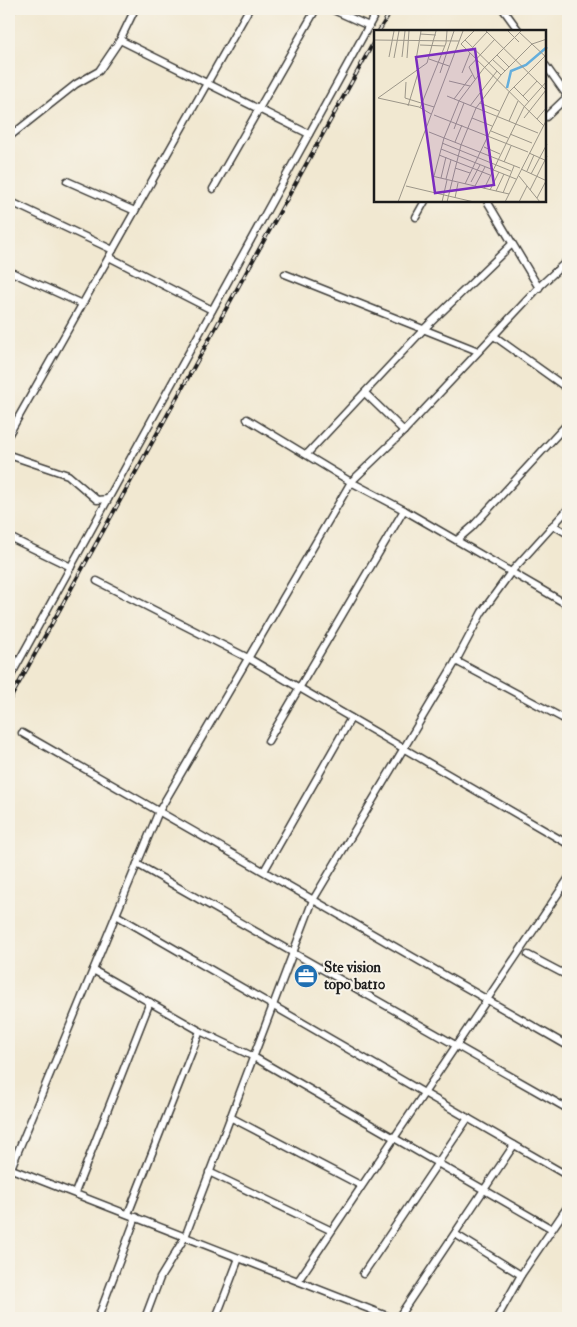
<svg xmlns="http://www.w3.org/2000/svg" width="577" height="1327" viewBox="0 0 577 1327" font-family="'IM FELL Double Pica',serif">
<rect width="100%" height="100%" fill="#f7f3e8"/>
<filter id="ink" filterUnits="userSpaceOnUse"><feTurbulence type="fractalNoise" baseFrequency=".02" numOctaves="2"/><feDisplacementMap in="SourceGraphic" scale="10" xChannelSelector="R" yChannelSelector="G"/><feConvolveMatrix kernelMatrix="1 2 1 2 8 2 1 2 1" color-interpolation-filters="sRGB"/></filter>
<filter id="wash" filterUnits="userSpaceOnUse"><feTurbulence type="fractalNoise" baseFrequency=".0096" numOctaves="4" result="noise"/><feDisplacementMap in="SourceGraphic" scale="20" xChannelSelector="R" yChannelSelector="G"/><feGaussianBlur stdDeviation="1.12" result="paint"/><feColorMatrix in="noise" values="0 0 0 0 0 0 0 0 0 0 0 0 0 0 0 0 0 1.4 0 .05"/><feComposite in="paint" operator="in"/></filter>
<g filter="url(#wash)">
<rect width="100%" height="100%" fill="#f1e8d1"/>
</g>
<g filter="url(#ink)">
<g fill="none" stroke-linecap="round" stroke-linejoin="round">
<g stroke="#3c3b37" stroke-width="9">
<g id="minor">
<polyline points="331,9 369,26"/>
<polyline points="503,9 519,31"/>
<polyline points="9,15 12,9"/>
<polyline points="120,40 309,134"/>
<polyline points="546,66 568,97"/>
<polyline points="546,117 568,96"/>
<polyline points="9,137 76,84 99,71 120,40 135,9"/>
<polyline points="67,181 135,211"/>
<polyline points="213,189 316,9"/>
<polyline points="9,201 113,250"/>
<polyline points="487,201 539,288"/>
<polyline points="416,217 425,201"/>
<polyline points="109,257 212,310"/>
<polyline points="9,271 82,304"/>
<polyline points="285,274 478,351"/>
<polyline points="494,336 568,389"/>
<polyline points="365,393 404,431"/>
<polyline points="247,419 351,482 404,510 568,605"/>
<polyline points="9,434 249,9"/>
<polyline points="307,454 424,329 512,244"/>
<polyline points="9,455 68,475 97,500 108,499"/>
<polyline points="553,525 568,534"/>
<polyline points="9,537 71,567"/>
<polyline points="457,540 472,527 568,423"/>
<polyline points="97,581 248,658 568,844"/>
<polyline points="456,661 568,721"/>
<polyline points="9,679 378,9"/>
<polyline points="22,733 568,1046"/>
<polyline points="268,741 404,510"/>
<polyline points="137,864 568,1109"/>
<polyline points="264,871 351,718"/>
<polyline points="116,915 568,1176"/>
<polyline points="528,955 568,976"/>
<polyline points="93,970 200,1031 252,1056 552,1229"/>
<polyline points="230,1117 360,1185"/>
<polyline points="9,1168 392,1318"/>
<polyline points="11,1168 159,811 351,482 404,431 542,284 568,260"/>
<polyline points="209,1172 330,1230"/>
<polyline points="75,1193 150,1002"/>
<polyline points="128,1214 200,1031"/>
<polyline points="455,1234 521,1275"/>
<polyline points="363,1274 468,1118"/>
<polyline points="298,1281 568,879"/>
<polyline points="98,1318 136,1217"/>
<polyline points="145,1318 160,1278 185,1237 313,900 456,661 482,612 511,572 568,509"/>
<polyline points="216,1318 239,1258"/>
<polyline points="398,1318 514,1145"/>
<polyline points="497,1318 521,1275 568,1206"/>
</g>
</g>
<use href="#minor" stroke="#fff" stroke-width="6"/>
<g stroke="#1c1c1c" stroke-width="4">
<g id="rail">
<polyline points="379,31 392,9"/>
<polyline points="9,701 376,38"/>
</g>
</g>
<use href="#rail" stroke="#f7f3e8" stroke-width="2" stroke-dasharray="5.5" stroke-linecap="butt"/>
</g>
</g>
<defs>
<g id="office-disc" transform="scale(1.25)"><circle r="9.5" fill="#1f6fb2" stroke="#f7f3e8"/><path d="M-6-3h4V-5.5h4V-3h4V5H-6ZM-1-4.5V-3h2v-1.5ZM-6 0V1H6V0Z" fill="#fff"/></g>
</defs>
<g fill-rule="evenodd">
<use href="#office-disc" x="306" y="976"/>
</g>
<g text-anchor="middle" stroke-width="4" stroke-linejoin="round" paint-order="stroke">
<g font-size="15" font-weight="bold" fill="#1c1c1c" stroke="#f7f3e8" text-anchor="start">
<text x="324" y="972">Ste vision<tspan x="324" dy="17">topo bat10</tspan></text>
</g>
</g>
<g transform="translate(374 30)">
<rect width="172" height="172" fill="#f1e8d1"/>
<path fill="none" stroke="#64aedc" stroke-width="2.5" d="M133 58 137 41 152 35 173 17"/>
<path fill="none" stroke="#9c9689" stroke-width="1" d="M100 1 87 14 170 96M112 1 173 61M134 1 145 12M145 2 173 28M46 4 62 5M0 10 85 11M91 10 127 45M46 15 71 16M99 17 113 2M123 25 135 37M15 27 20 1M28 27 31 1M20 28 25 1M33 28 35 1M55 29 75 36M118 29 131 41M42 30 47 1M66 43 80 1M88 43 96 23M101 49 95 37 121 9M75 51 96 56M32 52 31 68 60 77M140 57 173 24M73 66 164 103M149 66 163 51M4 68 53 33 62 1M4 68 45 77 57 84M80 69 98 45M106 73 125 81M34 76 44 43M96 76 123 41M46 78 72 13 73 1M60 85 154 122M98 88 118 96M150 88 172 60M163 89 173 77M135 91 144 71M80 99 90 73M117 101 134 108M55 102 146 138M136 104 158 113M81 112 88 95M68 113 137 141M110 117 126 124M67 119 142 149M155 123 173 131M65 125 116 145M130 132 137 116M81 138 96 143M147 139 173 151M153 141 160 125M157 144 173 114M58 146 135 164M60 146 70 108 85 71 110 38 147 1M145 146 166 172M67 148 72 127M72 149 77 130M97 152 106 135M91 154 135 62 140 57 155 72M32 156 100 172M101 156 111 137M110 159 150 77 173 51M116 160 125 142M156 160 173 126M122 161 130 144M129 163 140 136M81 168 84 153M163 168 172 151M24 172 89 1M68 172 73 150M73 172 87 115 102 78 127 45 158 14 173 9M131 172 173 89M145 172 153 156"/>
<path fill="#7b2cbf" fill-opacity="0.15" stroke="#7b2cbf" stroke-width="2.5" d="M101 19 120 155 61 163 42 27Z"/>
<rect width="172" height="172" fill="none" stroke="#1c1c1c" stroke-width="2.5"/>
</g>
<rect width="577" height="1327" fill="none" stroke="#f7f3e8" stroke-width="30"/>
</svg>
